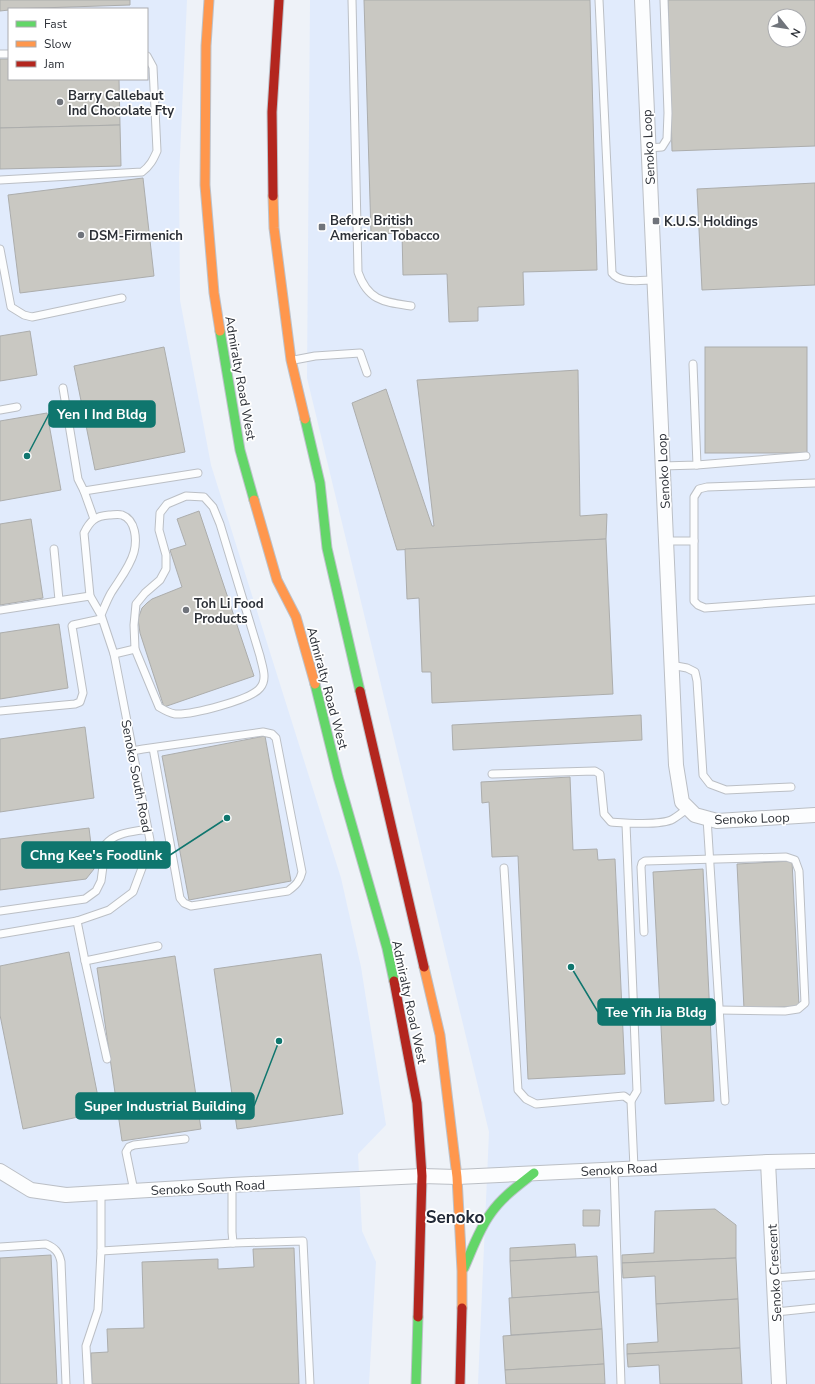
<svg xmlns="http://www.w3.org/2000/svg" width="815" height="1384" viewBox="0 0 815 1384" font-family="'Nunito Sans',sans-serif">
<rect width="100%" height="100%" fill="#eef2f8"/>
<g fill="#e1ebfc" fill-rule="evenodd">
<path d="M0 0H187L179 177 180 300 211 465 341 878 361 967 386 1125 358 1154 362 1231 376 1262 369 1384H0ZM9 9H147V79H9Z"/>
<path d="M310 0H815V1384H478L489 1132 307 378ZM775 16H799V40H775Z"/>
</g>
<g fill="#c9c8c2" stroke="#acadac" fill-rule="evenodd">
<polygon points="0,0 130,0 130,5 9,9 9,10 0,11"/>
<polygon points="364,0 590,0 597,270 523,272 524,305 478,307 478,321 449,322 447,274 403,275 402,233 371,234"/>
<path d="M668 0H815V146L672 151ZM775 16H799V40H775Z"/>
<polygon points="0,59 9,59 9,79 119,79 120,125 0,128"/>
<polygon points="120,125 121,166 0,169 0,128"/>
<polygon points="143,178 154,276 20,293 8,195"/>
<polygon points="815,183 815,285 702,290 697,189"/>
<polygon points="30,331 37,375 0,381 0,336"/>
<polygon points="164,347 185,452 95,470 74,366"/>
<rect x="705" y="347" width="102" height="106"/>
<polygon points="578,370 580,516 607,514 606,539 397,550 352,403 386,389 432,526 434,526 417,380"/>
<polygon points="47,413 61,490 0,501 0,421"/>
<polygon points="199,511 254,676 164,707 140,633 138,619 142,608 147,603 152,599 182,587 170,550 186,545 177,519"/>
<polygon points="31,519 43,598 0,605 0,524"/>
<polygon points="606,539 613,694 432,703 431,672 422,672 419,598 407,599 405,549"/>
<polygon points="59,624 68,688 0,699 0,633"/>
<polygon points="641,715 642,740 453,750 452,725"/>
<polygon points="85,727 94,798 0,812 0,739"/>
<polygon points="265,736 291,881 189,900 162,756"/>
<polygon points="570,777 573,850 597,849 598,860 615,859 625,1074 528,1079 518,856 492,857 489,802 482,803 481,782"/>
<polygon points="89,828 94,869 86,879 0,890 0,839"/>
<polygon points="792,861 799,1006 744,1009 737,864"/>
<polygon points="703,869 714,1101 665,1104 653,872"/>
<polygon points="69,952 101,1112 23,1129 0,1015 0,966"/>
<polygon points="321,954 343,1114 237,1129 214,969"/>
<polygon points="175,956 201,1129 122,1141 97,968"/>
<polygon points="715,1209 736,1225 736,1258 622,1263 622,1255 654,1253 655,1211"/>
<polygon points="583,1210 600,1210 599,1226 583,1226"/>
<polygon points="575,1244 576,1257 510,1261 510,1248"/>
<polygon points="294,1248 299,1384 92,1384 91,1353 108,1352 107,1329 144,1328 142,1262 218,1259 218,1269 254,1267 253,1249"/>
<polygon points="51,1255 57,1384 0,1384 0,1258"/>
<polygon points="597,1256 599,1292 512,1298 510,1261"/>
<polygon points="736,1258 738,1299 656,1304 655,1276 623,1278 622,1263"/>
<polygon points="599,1292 602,1329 511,1335 509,1298"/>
<polygon points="738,1299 740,1348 627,1354 627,1344 658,1342 656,1304"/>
<polygon points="602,1329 604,1364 505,1370 503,1336"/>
<polygon points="740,1348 742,1384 660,1384 659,1365 628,1367 627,1354"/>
<polygon points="604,1364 605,1384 506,1384 505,1370"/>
</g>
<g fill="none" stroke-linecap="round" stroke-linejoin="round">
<g stroke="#bbbfc5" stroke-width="9">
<g id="lane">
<path d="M352 0 358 272C368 301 384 302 411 306"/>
<path d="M599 0 612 273C620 284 642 280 654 280"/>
<polyline points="0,54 9,54"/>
<polyline points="648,148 662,147 667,139 668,113 664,0"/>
<path d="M0 180 142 172C150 166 153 160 157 151L153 67 147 56"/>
<polyline points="0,249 11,307 24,315 32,317 122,298"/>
<polyline points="294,360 315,356 360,353 367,373"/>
<polyline points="693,364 697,465"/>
<polyline points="63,388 78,479 84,491 94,519"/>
<polyline points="0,410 17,407"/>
<polyline points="662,466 697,465 806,456"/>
<polyline points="815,483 707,487 699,489 694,497 694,601 698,605 705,608 815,600"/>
<polyline points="84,491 198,473"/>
<path d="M186 496 204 497 213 507 220 524 260 656C262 666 268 679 260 688 251 700 191 715 175 714 169 713 164 710 159 707L135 649 134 625 136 604 145 593 160 580 166 569V555L159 530 160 513 167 504Z"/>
<polyline points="666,541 694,541"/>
<polyline points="54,549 59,600"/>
<polyline points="0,610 90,596"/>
<polyline points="114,654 135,649"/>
<polyline points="671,665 687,668 695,672 697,681 703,775 710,784 726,790 791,787"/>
<polyline points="0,711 75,704 80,702 83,693 72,626 73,625 101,619"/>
<path d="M132 751 143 749 263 732 272 734 276 738 302 872C300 881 296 885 288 891L191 906 184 903 180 898 153 748"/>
<path d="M492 774 595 771 600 774 604 814 611 822C625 823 661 826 673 819 678 816 683 812 688 808"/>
<polyline points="707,818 725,1101"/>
<polyline points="626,824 637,1091 631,1101"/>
<polyline points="504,868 518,1090 526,1099 536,1104 624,1096 631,1101 634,1168"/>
<path d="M0 911 85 899 96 891 101 881 106 844C116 832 133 832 147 829"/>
<polyline points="77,921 85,961 107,1059"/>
<polyline points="644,932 641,867 642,863 645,861 786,857 795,860 799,871 805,1003 798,1009 785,1011 719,1010"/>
<path d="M0 934 77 921 109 910 133 892 142 868 150 840 114 654 101 615C104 608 107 600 111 593 119 580 130 567 134 552 137 540 136 520 122 515 118 514 113 515 109 515 95 516 90 521 84 533L90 596 101 615"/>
<polyline points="85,961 158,946"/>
<polyline points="614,1169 621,1384"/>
<polyline points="232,1185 232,1232 233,1243"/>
<polyline points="134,1191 126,1152 129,1147 134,1145 185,1139"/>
<path d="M0 1247 46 1244C55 1248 59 1252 61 1262L66 1384"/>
<polyline points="101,1251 233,1243 303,1241 310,1384"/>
<polyline points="774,1278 815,1275"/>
<polyline points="776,1312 815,1308"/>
<polyline points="88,1384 86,1346 98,1310 101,1251 101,1192"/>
</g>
</g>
<g stroke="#bbbfc5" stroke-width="16">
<g id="street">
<polyline points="642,0 676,765 682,802 695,815 717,821 815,815"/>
<polyline points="768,1162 779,1384"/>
<polyline points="0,1171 31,1190 66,1195 232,1185 422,1176 457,1177 768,1162 815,1161"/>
</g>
</g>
<g stroke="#bdc2ca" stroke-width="11">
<g id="fast">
<polyline points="220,331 240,450 254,500"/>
<polyline points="305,419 320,483 327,548 360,691"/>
<polyline points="315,684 338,777 387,948 394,981"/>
<path d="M464 1268C472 1250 479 1229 491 1213 502 1197 519 1185 534 1173"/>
<polyline points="416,1384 418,1317"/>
</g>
</g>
<g stroke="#bdc2ca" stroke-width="11">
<g id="slow">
<polyline points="209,0 206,46 205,185 214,293 220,331"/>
<polyline points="273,196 274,228 291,360 305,419"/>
<polyline points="254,500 277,580 296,617 315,684"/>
<polyline points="424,967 440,1035 457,1177 462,1271 462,1308"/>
</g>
</g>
<g stroke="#bdc2ca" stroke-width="11">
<g id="jam">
<polyline points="273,196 272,112 279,0"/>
<polyline points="360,691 424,967"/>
<polyline points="394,981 417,1103 422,1176 418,1317"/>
<polyline points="460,1384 462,1308"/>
</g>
</g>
<use href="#lane" stroke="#fcfdfe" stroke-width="7"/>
<use href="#street" stroke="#fcfdfe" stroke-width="14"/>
<use href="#fast" stroke="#63d668" stroke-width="9"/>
<use href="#slow" stroke="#ff974d" stroke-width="9"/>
<use href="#jam" stroke="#b3261e" stroke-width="9"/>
</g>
<g fill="#70747b" stroke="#fff" stroke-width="1.5">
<circle cx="60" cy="102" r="4"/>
<rect x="652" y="217" width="8" height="8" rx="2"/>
<rect x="318" y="223" width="8" height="8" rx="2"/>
<circle cx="81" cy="235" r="4"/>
<circle cx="186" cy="610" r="4"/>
</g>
<g text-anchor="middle" stroke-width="3.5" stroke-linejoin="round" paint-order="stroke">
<g font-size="13" font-weight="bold" fill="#2c3037" stroke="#fff" text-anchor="start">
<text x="68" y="100">Barry Callebaut<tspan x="68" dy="15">Ind Chocolate Fty</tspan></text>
<text x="330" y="225">Before British<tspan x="330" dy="15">American Tobacco</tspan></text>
<text x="664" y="226">K.U.S. Holdings</text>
<text x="89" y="240">DSM-Firmenich</text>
<text x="194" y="608">Toh Li Food<tspan x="194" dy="15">Products</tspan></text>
</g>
<g font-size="13" fill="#2c3037" stroke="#fff">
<text transform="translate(648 147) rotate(-93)" y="5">Senoko Loop</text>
<text transform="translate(241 378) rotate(80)" y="5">Admiralty Road West</text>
<text transform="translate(663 471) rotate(-93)" y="5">Senoko Loop</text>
<text transform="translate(328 688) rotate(75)" y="5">Admiralty Road West</text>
<text transform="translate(137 776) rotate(79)" y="5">Senoko South Road</text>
<text transform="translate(752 818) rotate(-2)" y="5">Senoko Loop</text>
<text transform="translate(410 1002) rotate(78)" y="5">Admiralty Road West</text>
<text transform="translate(619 1169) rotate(-3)" y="5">Senoko Road</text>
<text transform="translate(208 1187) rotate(-3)" y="5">Senoko South Road</text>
<text transform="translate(774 1273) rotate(-93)" y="5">Senoko Crescent</text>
</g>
<g font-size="17" font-weight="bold" fill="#212937" stroke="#fff">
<text x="455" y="1223">Senoko</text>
</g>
</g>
<path fill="none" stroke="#0f766e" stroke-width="1.5" d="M27 456L49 414M227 818L170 855M571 967L598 1012M279 1041L254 1106"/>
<g fill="#0f766e" stroke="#fff" stroke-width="1.5">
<circle cx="27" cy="456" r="4"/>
<circle cx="227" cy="818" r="4"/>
<circle cx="571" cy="967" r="4"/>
<circle cx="279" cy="1041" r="4"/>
</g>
<g fill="#0f766e" stroke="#0f766e" stroke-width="1.5">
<rect x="49" y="401" width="106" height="26" rx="4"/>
<rect x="22" y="842" width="148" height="26" rx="4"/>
<rect x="598" y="999" width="117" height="26" rx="4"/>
<rect x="76" y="1093" width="178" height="26" rx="4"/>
</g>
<g font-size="14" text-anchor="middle" font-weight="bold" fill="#fff">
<text x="102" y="419">Yen I Ind Bldg</text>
<text x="96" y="860">Chng Kee's Foodlink</text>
<text x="656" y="1017">Tee Yih Jia Bldg</text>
<text x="165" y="1111">Super Industrial Building</text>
</g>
<rect x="8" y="8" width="140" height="72" fill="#ffffff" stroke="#abacaf"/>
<rect x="16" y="21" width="20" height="6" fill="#63d668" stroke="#abacaf"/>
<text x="44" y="28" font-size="12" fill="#2c3037">Fast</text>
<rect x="16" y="41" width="20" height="6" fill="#ff974d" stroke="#abacaf"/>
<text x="44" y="48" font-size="12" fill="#2c3037">Slow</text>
<rect x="16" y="61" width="20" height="6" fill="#b3261e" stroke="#abacaf"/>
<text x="44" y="68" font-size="12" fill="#2c3037">Jam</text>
<g transform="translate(787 28) rotate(120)"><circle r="19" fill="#ffffff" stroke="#abacaf"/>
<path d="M0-3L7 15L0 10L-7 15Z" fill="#70747b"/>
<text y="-6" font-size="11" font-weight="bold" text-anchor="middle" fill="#2c3037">N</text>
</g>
</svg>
